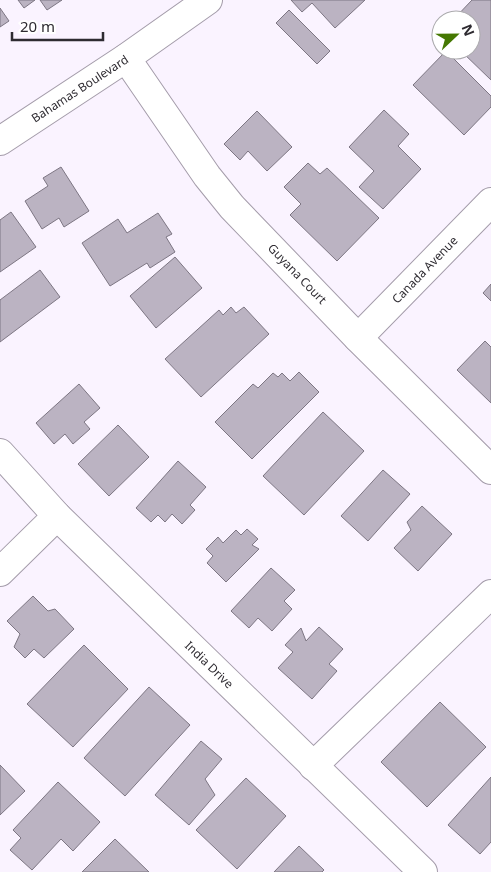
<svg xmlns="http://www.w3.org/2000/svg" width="491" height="872" viewBox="0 0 491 872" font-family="'Noto Sans',sans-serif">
<rect width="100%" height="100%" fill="#faf3ff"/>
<g fill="#bbb3c2" stroke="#7d7683">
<polygon points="18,0 35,0 24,8"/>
<polygon points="40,0 62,0 47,10"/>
<polygon points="291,0 365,0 335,28 312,3 302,12"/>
<polygon points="472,0 491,0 491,80 460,50 471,50 471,20 453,20"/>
<polygon points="0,8 9,21 0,27"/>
<polygon points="289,10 330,51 317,64 276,23"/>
<polygon points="446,51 491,96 491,107 464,135 413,85"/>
<polygon points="384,110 409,134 398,146 421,169 383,209 359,187 374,171 349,147"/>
<polygon points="257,111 292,147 267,171 248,151 240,160 224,144"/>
<polygon points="308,163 320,174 327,168 379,218 337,261 290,215 301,204 284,187"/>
<polygon points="61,167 89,211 64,227 59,218 42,229 25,201 48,186 43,178"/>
<polygon points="11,212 36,247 0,272 0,220"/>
<polygon points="158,213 172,234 166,237 175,252 150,268 147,263 110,286 82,243 118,219 127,233"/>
<polygon points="175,257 202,288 156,328 130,296"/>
<polygon points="40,270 60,297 0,342 0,300"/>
<polygon points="491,284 491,301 483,293"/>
<polygon points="231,307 236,313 244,307 269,334 201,397 165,359 219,310 223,315"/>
<polygon points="485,341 491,347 491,403 457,370"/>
<polygon points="299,372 319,392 252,459 215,422 253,384 258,388 273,373 278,377 282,373 290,381"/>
<polygon points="79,384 100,408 84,422 90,429 73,444 65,434 54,444 36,423"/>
<polygon points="323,412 364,451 304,515 263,476"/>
<polygon points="118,425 149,457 109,496 78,464"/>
<polygon points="178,461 206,487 190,505 195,510 182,524 172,514 165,522 158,515 151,522 136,508"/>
<polygon points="383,470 410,494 368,541 341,516"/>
<polygon points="422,506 452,534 418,571 394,548 411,530 407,522"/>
<polygon points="247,529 258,539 252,545 259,549 226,582 207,563 213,556 206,549 218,537 223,543 236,530 241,535"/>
<polygon points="271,568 295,590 284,601 292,609 272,631 258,618 249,628 231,611"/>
<polygon points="33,596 48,611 55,609 74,629 44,658 34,649 25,658 14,647 20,634 7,621"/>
<polygon points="319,627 343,649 329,664 337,671 312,699 278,668 293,652 285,645 301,628 306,641"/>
<polygon points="84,645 128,689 73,747 27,704"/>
<polygon points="149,687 190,725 125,796 84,758"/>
<polygon points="440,702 486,747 427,807 381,762"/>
<polygon points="201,741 222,759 205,779 215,795 189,825 155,795"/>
<polygon points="0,765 25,791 0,815"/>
<polygon points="491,777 491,842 480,854 448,825"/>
<polygon points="246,778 286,816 237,869 196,830"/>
<polygon points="58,782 100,822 73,851 61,839 32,870 10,850 21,838 13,830"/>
<polygon points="115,839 149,872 82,872"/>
<polygon points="299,846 324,870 322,872 274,872"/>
</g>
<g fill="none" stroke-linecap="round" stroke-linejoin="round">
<g stroke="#a49caa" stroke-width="30">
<g id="street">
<polyline points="126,58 207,176 232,207 358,338 491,470"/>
<polyline points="0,141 126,58 208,0"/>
<polyline points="358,338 491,202"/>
<polyline points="0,453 57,516 423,872"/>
<polyline points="0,572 57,516"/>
<polyline points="313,766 491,594"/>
</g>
</g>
<use href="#street" stroke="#fff" stroke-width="28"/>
</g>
<g text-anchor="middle" stroke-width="5" stroke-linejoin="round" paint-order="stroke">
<g font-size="12" fill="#2e2b31" stroke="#fff">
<text transform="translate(80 89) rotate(-33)" y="4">Bahamas Boulevard</text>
<text transform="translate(425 270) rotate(-46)" y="4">Canada Avenue</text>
<text transform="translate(297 274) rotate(46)" y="4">Guyana Court</text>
<text transform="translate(209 665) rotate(44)" y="4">India Drive</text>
</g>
</g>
<g transform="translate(456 35) rotate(68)"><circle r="24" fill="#ffffff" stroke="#abaaad"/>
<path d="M0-4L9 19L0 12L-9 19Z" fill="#457802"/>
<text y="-8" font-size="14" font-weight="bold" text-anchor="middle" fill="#2e2b31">N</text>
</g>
<path d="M12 32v8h91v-8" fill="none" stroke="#2e2b31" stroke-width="2.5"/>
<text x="20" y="32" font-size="15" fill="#2e2b31" stroke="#ffffff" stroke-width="4" paint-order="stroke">20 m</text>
</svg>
